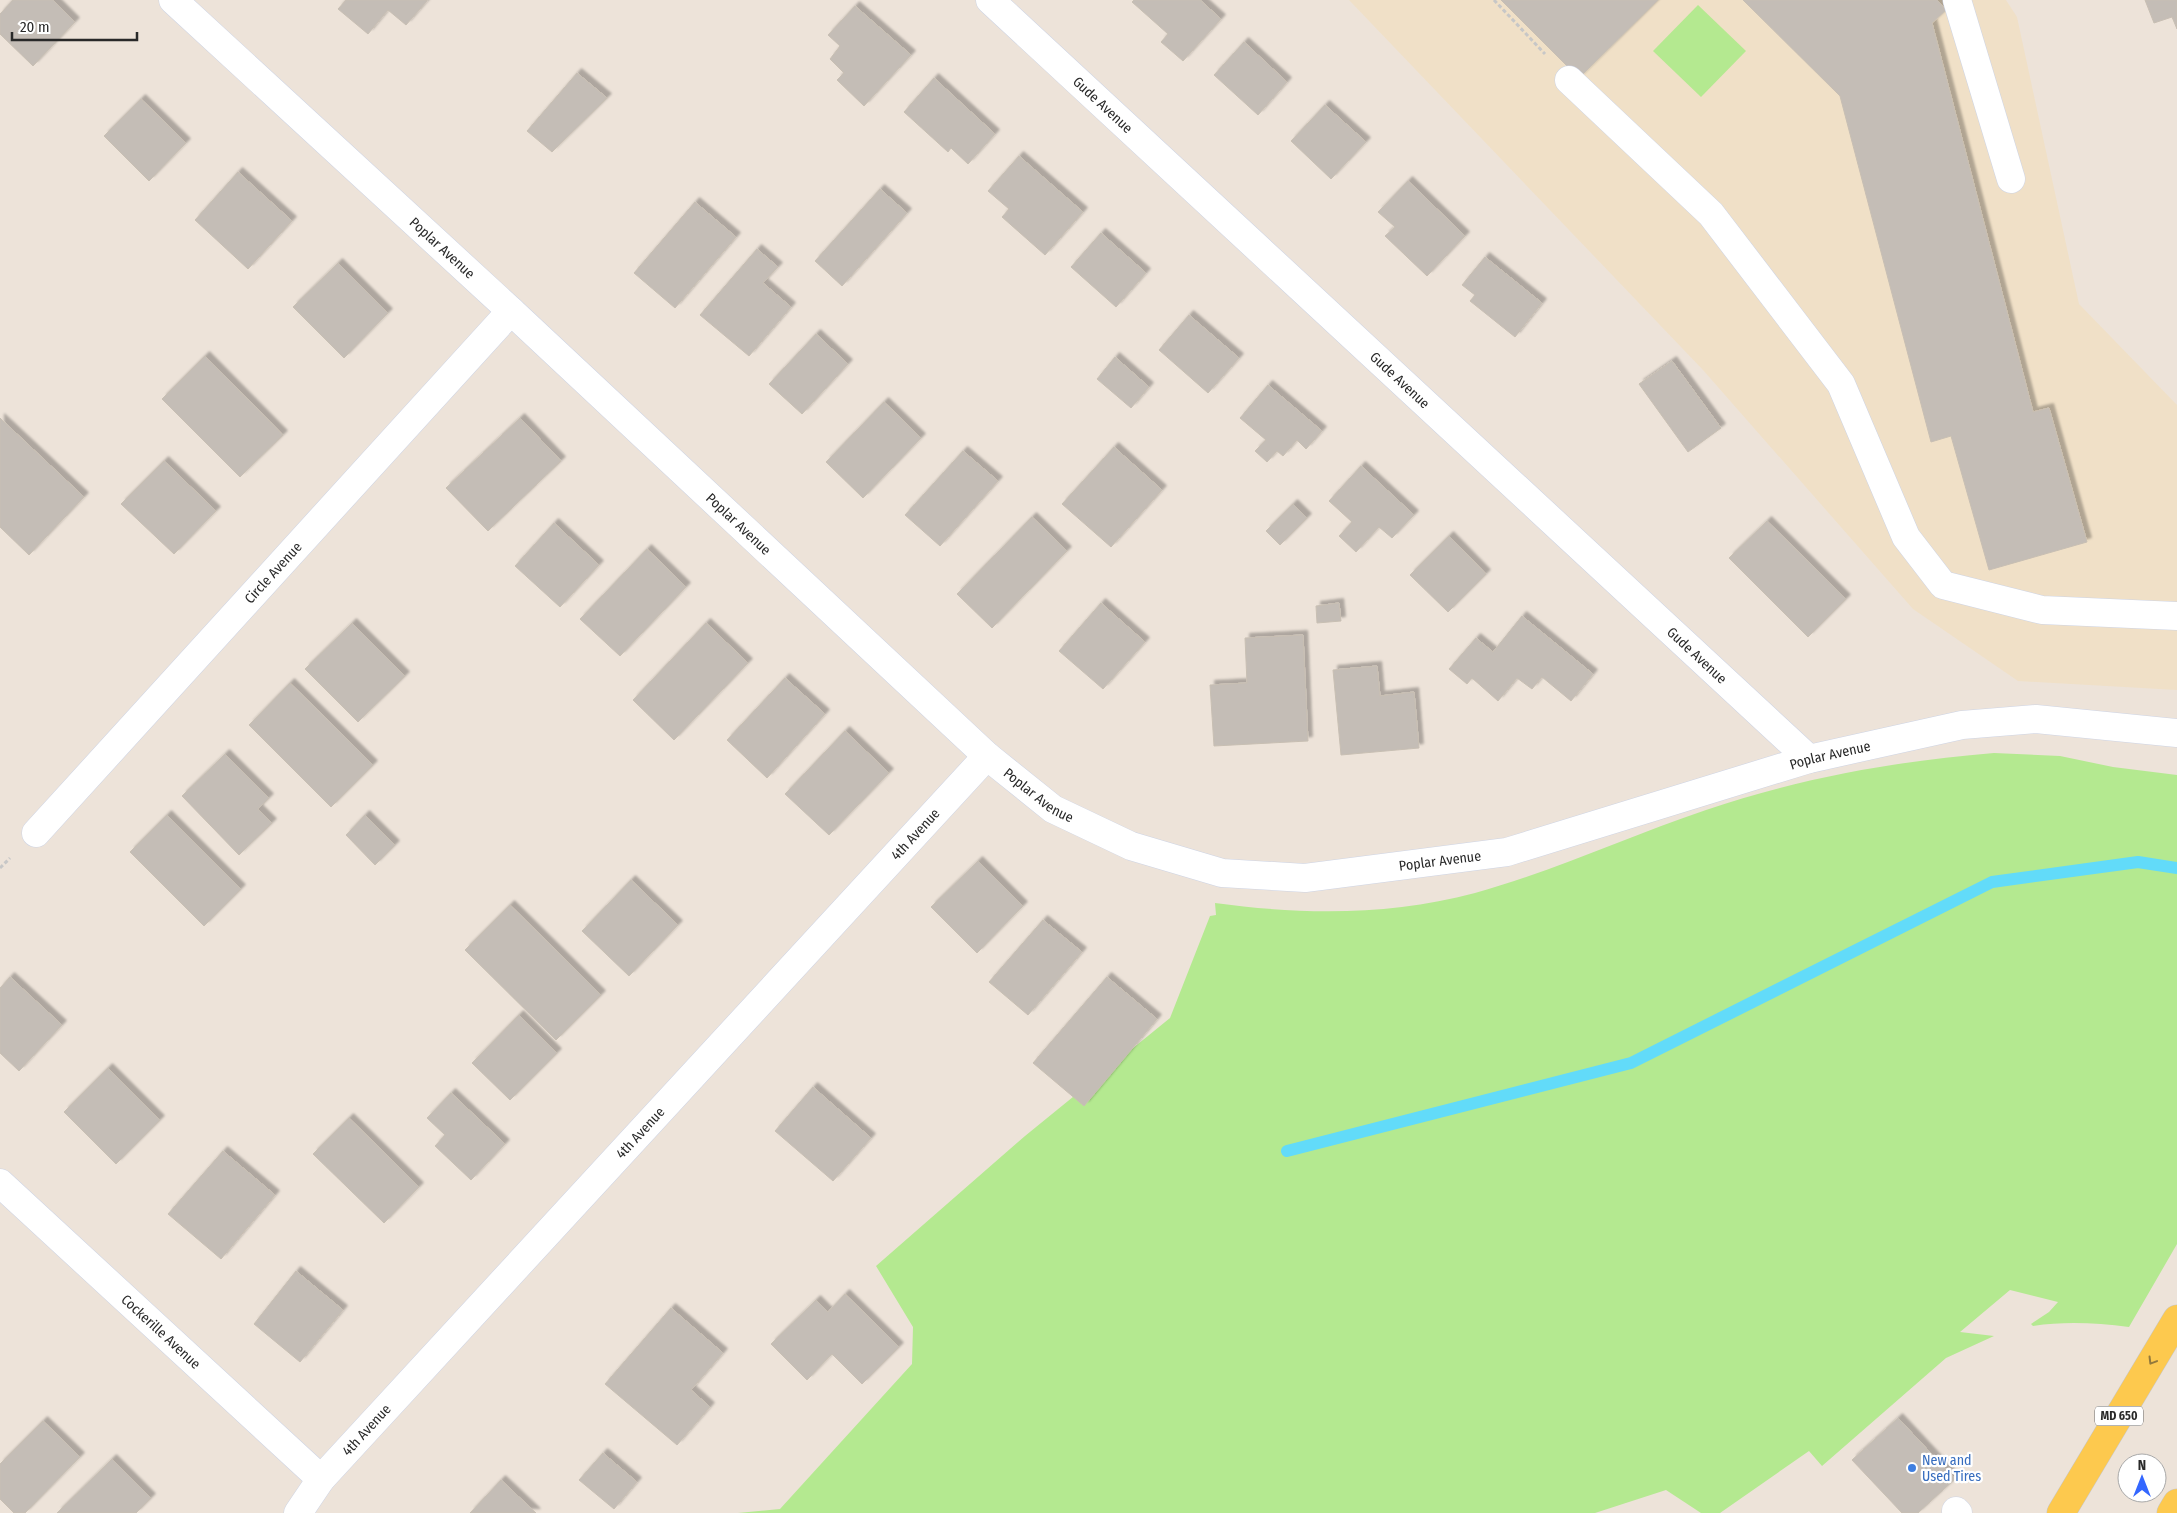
<svg xmlns="http://www.w3.org/2000/svg" width="2177" height="1513" viewBox="0 0 2177 1513" font-family="'Fira Sans Condensed',sans-serif">
<defs>
<filter id="shadow"><feDropShadow dx="4.5" dy="-4.5" stdDeviation="1" flood-color="#0004"/></filter>
</defs>
<rect width="100%" height="100%" fill="#ede3d9"/>
<polygon fill="#f0e0c7" points="1349,0 2006,0 2017,17 2079,304 2177,405 2177,690 2018,681 1913,609 1703,370"/>
<g fill="#b4e990">
<polygon points="1698,5 1746,51 1701,97 1653,51"/>
<path d="M1994 753 2060 756 2113 767 2177 775V1244L2129 1327C2096 1323 2066 1321 2033 1326L2031 1324 2049 1312 2058 1302 2010 1290 1960 1332 1994 1336 1946 1358 1822 1466 1809 1451 1720 1513H1701L1666 1490 1595 1513H738L780 1509 912 1364 913 1327 876 1266 1025 1136 1170 1018 1210 916 1216 915 1215 903C1303 915 1389 916 1475 893 1554 871 1629 836 1706 810 1800 778 1896 761 1994 753Z"/>
</g>
<g fill="none" stroke-linecap="round" stroke-linejoin="round">
<polyline stroke="#62dbf9" stroke-width="12" points="1287,1151 1631,1063 1992,882 2138,862 2177,868"/>
</g>
<g fill="#c4bdb6" stroke="#c8bfb3" filter="url(#shadow)">
<polygon points="13,0 53,0 75,22 33,66 0,34 0,14"/>
<polygon points="346,0 427,0 427,1 406,25 388,10 368,34 338,9"/>
<polygon points="1134,0 1200,0 1221,19 1183,61 1161,42 1168,34 1132,2"/>
<polygon points="1501,0 1658,0 1579,78"/>
<polygon points="1743,0 1937,0 1946,10 1932,23 2033,412 2049,408 2087,542 1989,570 1951,436 1931,442 1840,96"/>
<polygon points="2145,0 2177,0 2177,29 2172,17 2154,23"/>
<polygon points="855,6 911,55 864,106 837,80 844,73 830,59 840,46 828,35"/>
<polygon points="1244,42 1287,82 1258,115 1214,75"/>
<polygon points="577,73 607,98 552,152 527,131"/>
<polygon points="934,78 995,134 968,164 951,148 948,152 904,112"/>
<polygon points="141,99 186,143 149,181 104,136"/>
<polygon points="1325,105 1366,142 1331,179 1291,141"/>
<polygon points="1019,156 1083,212 1045,255 1002,217 1009,209 988,191"/>
<polygon points="238,172 292,221 248,269 195,220"/>
<polygon points="1408,181 1465,236 1427,276 1385,236 1395,227 1378,212"/>
<polygon points="880,189 907,213 842,286 815,261"/>
<polygon points="695,202 736,237 675,308 634,273"/>
<polygon points="1101,233 1146,273 1116,307 1071,267"/>
<polygon points="757,249 778,267 763,283 791,307 749,356 700,315"/>
<polygon points="1485,257 1542,303 1515,337 1470,301 1475,295 1462,285"/>
<polygon points="338,263 388,313 344,358 293,307"/>
<polygon points="1189,315 1239,358 1208,393 1159,350"/>
<polygon points="816,334 848,364 802,414 769,384"/>
<polygon points="205,356 283,435 240,477 162,399"/>
<polygon points="1115,357 1149,387 1131,408 1097,379"/>
<polygon points="1672,361 1721,428 1688,452 1639,384"/>
<polygon points="1268,385 1322,431 1306,449 1297,440 1283,456 1277,451 1267,462 1255,451 1266,440 1240,418"/>
<polygon points="884,402 921,438 863,498 826,462"/>
<polygon points="0,418 84,497 29,555 0,527"/>
<polygon points="520,418 561,461 488,531 446,488"/>
<polygon points="1114,447 1162,490 1111,547 1062,504"/>
<polygon points="963,451 998,481 940,546 905,515"/>
<polygon points="164,461 216,511 174,554 121,504"/>
<polygon points="1361,466 1414,515 1392,538 1379,527 1356,552 1339,536 1352,522 1329,501"/>
<polygon points="1293,504 1307,518 1280,545 1266,531"/>
<polygon points="1032,517 1067,551 992,628 957,594"/>
<polygon points="1767,521 1846,599 1808,637 1729,558"/>
<polygon points="554,523 599,565 560,607 515,566"/>
<polygon points="1449,536 1486,574 1448,612 1410,575"/>
<polygon points="647,549 686,587 620,656 580,619"/>
<polygon points="1101,603 1145,642 1103,689 1059,651"/>
<polygon points="1339,603 1341,621 1317,623 1316,606"/>
<polygon points="1522,616 1593,674 1571,701 1542,677 1532,689 1517,678 1498,701 1472,678 1467,684 1449,669 1476,638 1493,652"/>
<polygon points="352,623 405,676 358,722 305,669"/>
<polygon points="706,623 748,663 674,740 633,700"/>
<polygon points="1303,635 1308,741 1214,746 1210,685 1247,683 1245,638"/>
<polygon points="1377,666 1380,696 1414,692 1419,748 1341,755 1333,670"/>
<polygon points="785,678 825,714 767,778 727,740"/>
<polygon points="290,683 373,765 331,807 249,725"/>
<polygon points="845,731 889,773 829,835 785,794"/>
<polygon points="225,754 269,798 258,809 272,823 239,855 182,796"/>
<polygon points="167,815 241,889 204,926 130,852"/>
<polygon points="365,815 395,845 375,865 346,835"/>
<polygon points="978,861 1023,906 977,953 931,907"/>
<polygon points="631,880 678,925 629,976 582,931"/>
<polygon points="510,905 601,995 556,1040 465,950"/>
<polygon points="1043,920 1082,952 1028,1015 989,982"/>
<polygon points="10,977 62,1025 19,1071 0,1053 0,988"/>
<polygon points="1107,977 1157,1019 1084,1106 1033,1063"/>
<polygon points="519,1015 557,1053 510,1100 472,1063"/>
<polygon points="108,1068 160,1120 116,1164 64,1112"/>
<polygon points="813,1087 871,1138 833,1181 775,1131"/>
<polygon points="451,1093 505,1144 471,1180 435,1146 445,1135 427,1118"/>
<polygon points="349,1118 419,1187 384,1223 313,1154"/>
<polygon points="223,1151 275,1195 221,1259 168,1214"/>
<polygon points="296,1271 343,1310 300,1362 254,1324"/>
<polygon points="845,1294 899,1347 862,1384 832,1354 807,1380 771,1344 816,1300 828,1312"/>
<polygon points="671,1308 723,1353 691,1390 710,1407 677,1445 605,1384"/>
<polygon points="1898,1418 1955,1479 1918,1513 1902,1513 1852,1460"/>
<polygon points="43,1421 80,1457 25,1513 14,1513 0,1499 0,1464"/>
<polygon points="603,1453 637,1482 614,1509 579,1480"/>
<polygon points="112,1459 151,1498 136,1513 57,1513"/>
<polygon points="501,1480 536,1513 470,1513"/>
</g>
<g fill="none" stroke-linecap="round" stroke-linejoin="round">
<g stroke="#ced4e4" stroke-width="29">
<g id="minor">
<path id="s1" d="M173 0 511 311 987 756 1053 809 1131 846 1222 873 1305 878 1507 852 1809 759 1962 725 2036 719 2177 733"/>
<path id="s2" d="M990 0 1809 759"/>
<polyline points="1957,0 2011,179"/>
<polyline points="1569,80 1711,214 1841,384 1906,537 1943,585 2042,610 2177,616"/>
<path id="s3" d="M36 833 511 311"/>
<path id="s4" d="M0 1183 321 1479"/>
<polyline points="1956,1511 1958,1513"/>
<path id="s5" d="M298 1513 321 1479 987 756"/>
</g>
</g>
<g stroke="#c7c7c7" stroke-width="29">
<g id="major">
<polyline points="2061,1513 2177,1319"/>
<polyline points="2171,1513 2177,1503"/>
</g>
</g>
<g stroke="#c7c7c7" stroke-width="3" stroke-dasharray="4 2.5" stroke-linecap="butt">
<polyline points="1494,0 1545,54"/>
<polyline points="0,868 10,858"/>
</g>
<use href="#minor" stroke="#fff" stroke-width="28"/>
<use href="#major" stroke="#fdc94e" stroke-width="28"/>
</g>
<defs><path id="oneway-chevron" d="M-2-3.5L2.5 0L-2 3.5" fill="none" stroke-width="1.6" stroke-linecap="round" stroke-linejoin="round" transform="scale(1.25)"/></defs>
<use stroke="#93793c" href="#oneway-chevron" transform="translate(2152 1361) rotate(121)"/>
<circle fill="#3f7fe0" stroke="#fff" stroke-width="2" cx="1912" cy="1468" r="5"/>
<g text-anchor="middle" stroke-width="4.5" stroke-linejoin="round" paint-order="stroke">
<rect fill="#fff" stroke="#696969" stroke-width="1" x="2095" y="1406.5" width="48" height="19" rx="4"/>
<g font-size="12" font-weight="bold" fill="#292929">
<text x="2119" y="1420">MD 650</text>
</g>
<g font-size="14" fill="#292929" stroke="#fff">
<text dy="5" stroke="none"><textPath href="#s2" startOffset="154">Gude Avenue</textPath></text>
<text dy="5" stroke="none"><textPath href="#s1" startOffset="366">Poplar Avenue</textPath></text>
<text dy="5" stroke="none"><textPath href="#s2" startOffset="559">Gude Avenue</textPath></text>
<text dy="5" stroke="none"><textPath href="#s1" startOffset="771">Poplar Avenue</textPath></text>
<text dy="5" stroke="none"><textPath href="#s3" startOffset="352">Circle Avenue</textPath></text>
<text dy="5" stroke="none"><textPath href="#s2" startOffset="964">Gude Avenue</textPath></text>
<text dy="5" stroke="none"><textPath href="#s1" startOffset="2001">Poplar Avenue</textPath></text>
<text dy="5" stroke="none"><textPath href="#s1" startOffset="1176">Poplar Avenue</textPath></text>
<text dy="5" stroke="none"><textPath href="#s5" startOffset="918">4th Avenue</textPath></text>
<text dy="5" stroke="none"><textPath href="#s1" startOffset="1596">Poplar Avenue</textPath></text>
<text dy="5" stroke="none"><textPath href="#s5" startOffset="512">4th Avenue</textPath></text>
<text dy="5" stroke="none"><textPath href="#s4" startOffset="219">Cockerille Avenue</textPath></text>
<text dy="5" stroke="none"><textPath href="#s5" startOffset="108">4th Avenue</textPath></text>
</g>
<g font-size="14" fill="#366cbe" stroke="#fff" text-anchor="start">
<text x="1922" y="1465">New and<tspan x="1922" dy="16">Used Tires</tspan></text>
</g>
</g>
<g transform="translate(2142 1478)"><circle r="24" fill="#ffffff" stroke="#a9a9a9"/>
<path d="M0-4L9 19L0 12L-9 19Z" fill="#3467ff"/>
<text y="-8" font-size="14" font-weight="bold" text-anchor="middle" fill="#292929">N</text>
</g>
<path d="M12 32v8h125v-8" fill="none" stroke="#292929" stroke-width="2.5"/>
<text x="20" y="32" font-size="15" fill="#292929" stroke="#ffffff" stroke-width="4" paint-order="stroke">20 m</text>
</svg>
